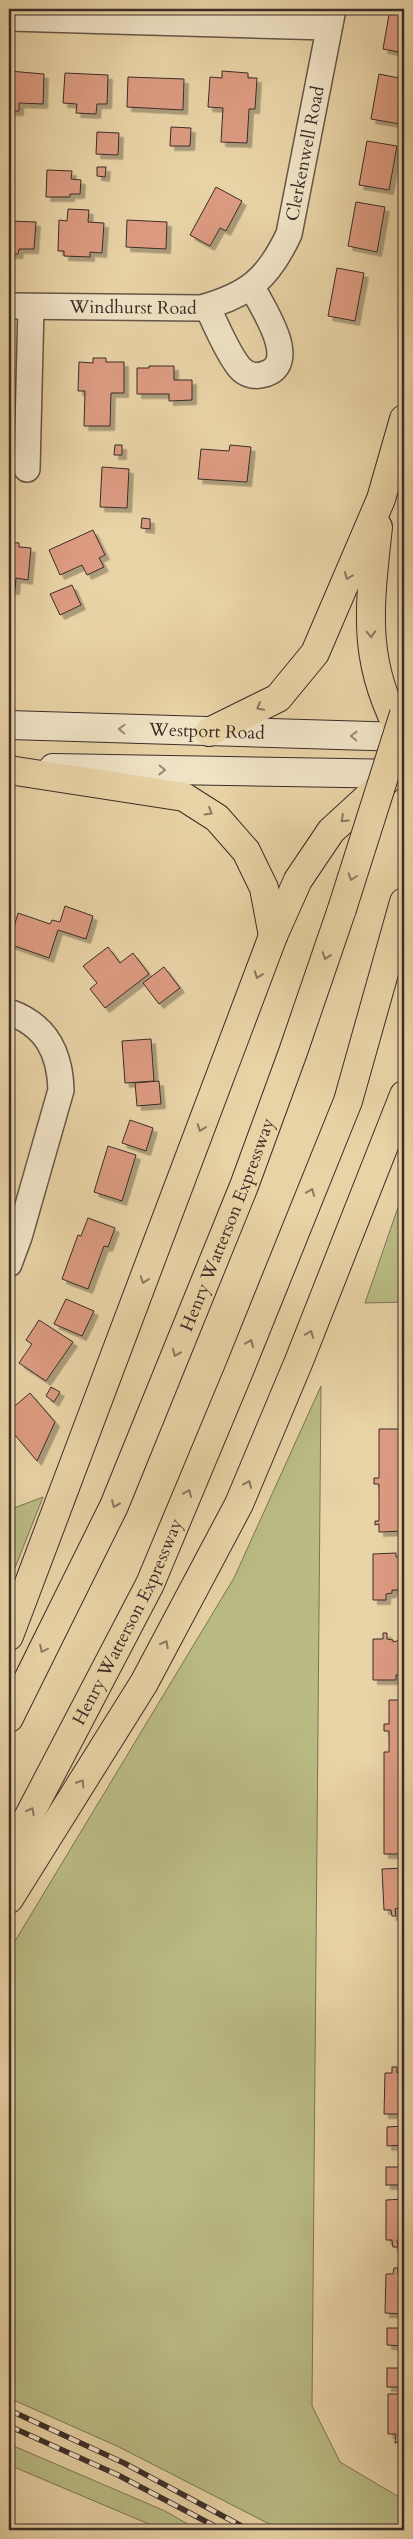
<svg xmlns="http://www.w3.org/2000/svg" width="413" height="2539" viewBox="0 0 413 2539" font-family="Cardo,serif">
<defs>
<filter id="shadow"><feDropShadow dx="4.5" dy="4.5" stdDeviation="0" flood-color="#0004"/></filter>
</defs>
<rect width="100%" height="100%" fill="#e8d3a6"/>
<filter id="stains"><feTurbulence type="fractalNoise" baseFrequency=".004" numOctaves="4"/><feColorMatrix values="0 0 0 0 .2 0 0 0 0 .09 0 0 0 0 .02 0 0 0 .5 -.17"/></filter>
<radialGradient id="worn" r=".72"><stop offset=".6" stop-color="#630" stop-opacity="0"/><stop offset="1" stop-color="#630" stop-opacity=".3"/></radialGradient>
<g fill="#babb84" stroke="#7a7456">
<polygon points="404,1190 404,1302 365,1303"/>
<polygon points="321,1386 312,2406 340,2462 404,2500 404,2530 281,2530 119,2447 9,2398 9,1951 234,1578"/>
<polygon points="43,1497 9,1583 9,1510"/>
<polygon points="9,2444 165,2511 198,2530 163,2530 9,2465"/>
</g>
<g fill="#dc9b81" stroke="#3b2d28" filter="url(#shadow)">
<polygon points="390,9 404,9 404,53 383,49"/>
<polygon points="9,71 44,74 43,104 19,103 19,111 10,111"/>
<polygon points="222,71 248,73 248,78 257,78 255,109 249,109 247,143 221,142 223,108 208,107 210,77 222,78"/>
<polygon points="65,73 108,75 107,104 97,104 96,114 76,113 77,104 63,103"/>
<polygon points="379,74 404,79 404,104 400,124 371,119"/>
<polygon points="128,77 184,79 183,110 127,107"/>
<polygon points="171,127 191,128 190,146 170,146"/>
<polygon points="97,132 119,133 118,155 96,154"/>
<polygon points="367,141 397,146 389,190 359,185"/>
<polygon points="97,167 106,167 105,177 97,176"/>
<polygon points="47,170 72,171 71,179 81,180 80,194 70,194 70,197 46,197"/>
<polygon points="216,187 242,201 226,231 220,228 210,246 190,235"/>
<polygon points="356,202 385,207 377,252 348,246"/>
<polygon points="68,209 89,210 88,222 104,223 102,253 90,252 90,257 64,256 64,251 58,251 59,220 67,221"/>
<polygon points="127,220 167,222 166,249 126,247"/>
<polygon points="9,221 36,222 34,249 19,249 18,254 9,254"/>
<polygon points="337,268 364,273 355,321 328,316"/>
<polygon points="93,358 106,358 106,362 124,362 124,393 111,393 110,426 84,426 85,391 78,391 79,362 93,363"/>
<polygon points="149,366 174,366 174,380 192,380 192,400 169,401 169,394 137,394 137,368 149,368"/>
<polygon points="115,445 122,445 122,455 114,455"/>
<polygon points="230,445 251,447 247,482 198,479 201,449 229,451"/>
<polygon points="102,467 129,469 127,508 100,507"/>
<polygon points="142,518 150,519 150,529 141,528"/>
<polygon points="93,530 105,555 99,558 104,567 87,575 82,565 60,575 49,550"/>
<polygon points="9,542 19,543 19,547 31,548 28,580 16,578 15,590 9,590"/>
<polygon points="72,585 81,605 60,615 50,594"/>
<polygon points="65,906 93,916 86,939 58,930 49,958 9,944 18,913 50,924 52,920 60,922"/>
<polygon points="108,947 120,963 133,953 149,974 105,1008 90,989 97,983 83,966"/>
<polygon points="164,967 180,988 159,1004 143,983"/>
<polygon points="151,1039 154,1081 125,1083 122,1041"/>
<polygon points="159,1081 161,1104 137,1106 135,1083"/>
<polygon points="130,1120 153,1128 146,1151 122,1143"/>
<polygon points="108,1146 136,1155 122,1201 94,1192"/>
<polygon points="88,1218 115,1228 108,1247 104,1246 88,1289 62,1279 78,1235 81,1236"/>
<polygon points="66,1299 94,1311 82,1336 54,1324"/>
<polygon points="39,1320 73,1342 46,1381 19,1363 32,1344 26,1340"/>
<polygon points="51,1387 60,1392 54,1402 46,1396"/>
<polygon points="30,1393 55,1422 37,1461 9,1428 9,1411"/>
<polygon points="379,1429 404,1429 404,1531 379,1532 379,1524 375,1525 375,1521 379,1521 379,1484 374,1484 374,1478 379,1478"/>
<polygon points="396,1553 396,1557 404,1557 404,1553 404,1594 399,1594 399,1590 392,1590 392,1593 386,1594 386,1600 373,1600 373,1554"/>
<polygon points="383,1633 387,1633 387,1639 393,1640 393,1642 404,1639 404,1680 403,1675 396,1675 396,1680 373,1680 373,1639 383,1639"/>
<polygon points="389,1700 404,1700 404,1854 384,1854 384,1752 389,1752 389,1731 384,1731 384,1724 389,1724"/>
<polygon points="404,1868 404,1906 395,1909 396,1916 392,1916 391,1910 384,1910 382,1869"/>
<polygon points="392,2067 397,2067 397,2073 404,2075 404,2114 384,2114 385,2073 392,2073"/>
<polygon points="404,2126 404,2145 387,2146 387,2127"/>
<rect x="386" y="2167" width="18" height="18"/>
<polygon points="404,2199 404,2236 402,2236 402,2240 397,2240 398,2247 393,2247 392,2240 386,2240 386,2200"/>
<polygon points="394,2268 398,2268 398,2274 404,2276 404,2314 385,2313 386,2274 393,2274"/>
<polygon points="387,2328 404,2328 404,2346 387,2345"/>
<rect x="387" y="2368" width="17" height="19"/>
<polygon points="388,2394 404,2394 404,2435 399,2435 399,2442 395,2443 396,2434 388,2434"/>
</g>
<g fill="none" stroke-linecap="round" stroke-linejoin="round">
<g stroke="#665648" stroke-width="28">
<g id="street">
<polyline points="9,18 328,27"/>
<path id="s1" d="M9 306 201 308C248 295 268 279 289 234L333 9"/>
<path d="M207 307C216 324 227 353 240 368 246 375 256 377 265 374 301 363 262 307 252 287"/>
<polyline points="27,469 31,307"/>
<path d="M9 1012C46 1025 60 1052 61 1090L19 1237 9 1264"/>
</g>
</g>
<g stroke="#3b2d28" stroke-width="30">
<g id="secondary">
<path id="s2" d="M9 725 404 737"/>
<polyline points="53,768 404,774"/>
</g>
</g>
<g stroke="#3b2d28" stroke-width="30">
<g id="highway">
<path d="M378 527C369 610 361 663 404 739"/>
<polyline points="209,732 278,698 315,653 381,499 404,419"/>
<polyline points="9,770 184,797 217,818 246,851 264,888 273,936"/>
<polyline points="9,1636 273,936 298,880 331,831 404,764"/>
<path id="s3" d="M9 1718 114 1506 244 1186 293 1052 342 909"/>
<path id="s4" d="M9 1854 150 1584 239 1371 348 1101 404 902"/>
<polyline points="9,1899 144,1683 239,1504 299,1361 404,1095"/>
</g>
</g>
<use href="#street" stroke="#f0e2c5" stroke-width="25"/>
<use href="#secondary" stroke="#f0e2c5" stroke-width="28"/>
<use href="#highway" stroke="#e8d3a6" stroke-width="28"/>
<g stroke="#3b2d28" stroke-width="5.5">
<g id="rail">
<polyline points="9,2410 124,2463 249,2530"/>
<polyline points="9,2426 118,2475 222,2530"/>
</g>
</g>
<use href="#rail" stroke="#f0e2c5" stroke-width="4" stroke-dasharray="11" stroke-linecap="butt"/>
<g stroke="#3b2d28" stroke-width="30" stroke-linecap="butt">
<polyline id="highway-bridge" points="342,909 404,714"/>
</g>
<use href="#highway-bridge" stroke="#e8d3a6" stroke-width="28"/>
</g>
<defs><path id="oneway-chevron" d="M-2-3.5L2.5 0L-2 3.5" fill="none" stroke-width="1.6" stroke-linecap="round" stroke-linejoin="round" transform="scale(1.25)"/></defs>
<g stroke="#897861">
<use href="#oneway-chevron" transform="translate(348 576) rotate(113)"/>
<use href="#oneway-chevron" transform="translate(371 634) rotate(88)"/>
<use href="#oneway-chevron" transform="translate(260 707) rotate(152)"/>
<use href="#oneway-chevron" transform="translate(209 812) rotate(31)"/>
<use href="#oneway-chevron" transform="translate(344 819) rotate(137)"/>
<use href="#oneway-chevron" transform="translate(352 877) rotate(108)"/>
<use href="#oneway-chevron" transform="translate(326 956) rotate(109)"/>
<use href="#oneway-chevron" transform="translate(258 975) rotate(110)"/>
<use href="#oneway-chevron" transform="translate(201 1128) rotate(110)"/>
<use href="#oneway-chevron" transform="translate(311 1192) rotate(-68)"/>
<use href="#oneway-chevron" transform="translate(144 1280) rotate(110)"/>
<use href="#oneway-chevron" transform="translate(310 1334) rotate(-68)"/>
<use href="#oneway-chevron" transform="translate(250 1343) rotate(-68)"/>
<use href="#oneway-chevron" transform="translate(176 1353) rotate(112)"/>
<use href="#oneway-chevron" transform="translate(248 1484) rotate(-67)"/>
<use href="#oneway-chevron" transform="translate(188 1493) rotate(-67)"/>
<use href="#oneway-chevron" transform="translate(115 1504) rotate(114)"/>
<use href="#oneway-chevron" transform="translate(165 1644) rotate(-62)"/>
<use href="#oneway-chevron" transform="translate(43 1649) rotate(116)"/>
<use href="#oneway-chevron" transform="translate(81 1783) rotate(-58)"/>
<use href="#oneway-chevron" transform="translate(31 1811) rotate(-62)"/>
</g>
<g stroke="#968876">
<use href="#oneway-chevron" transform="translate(122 729) rotate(-178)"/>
<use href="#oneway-chevron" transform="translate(354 736) rotate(-179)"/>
<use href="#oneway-chevron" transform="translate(162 770) rotate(1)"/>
</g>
<g text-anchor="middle" stroke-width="4" stroke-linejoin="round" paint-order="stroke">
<g font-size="18" fill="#3b2d28" stroke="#f0e2c5">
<text dy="6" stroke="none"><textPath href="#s1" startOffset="394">Clerkenwell Road</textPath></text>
<text dy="6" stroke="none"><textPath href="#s1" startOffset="124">Windhurst Road</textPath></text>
<text dy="6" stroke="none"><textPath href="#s2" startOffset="198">Westport Road</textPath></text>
<text dy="6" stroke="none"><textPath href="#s3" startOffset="540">Henry Watterson Expressway</textPath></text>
<text dy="6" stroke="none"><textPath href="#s4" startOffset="261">Henry Watterson Expressway</textPath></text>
</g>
</g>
<rect width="413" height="2539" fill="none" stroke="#e8d3a6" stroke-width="30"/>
<rect x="10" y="10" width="393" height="2519" fill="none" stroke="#3b2d28" stroke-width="2.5"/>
<rect x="15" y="15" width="383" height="2509" fill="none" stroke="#3b2d28"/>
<rect width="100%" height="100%" filter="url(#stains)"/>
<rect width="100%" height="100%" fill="url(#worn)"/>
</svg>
